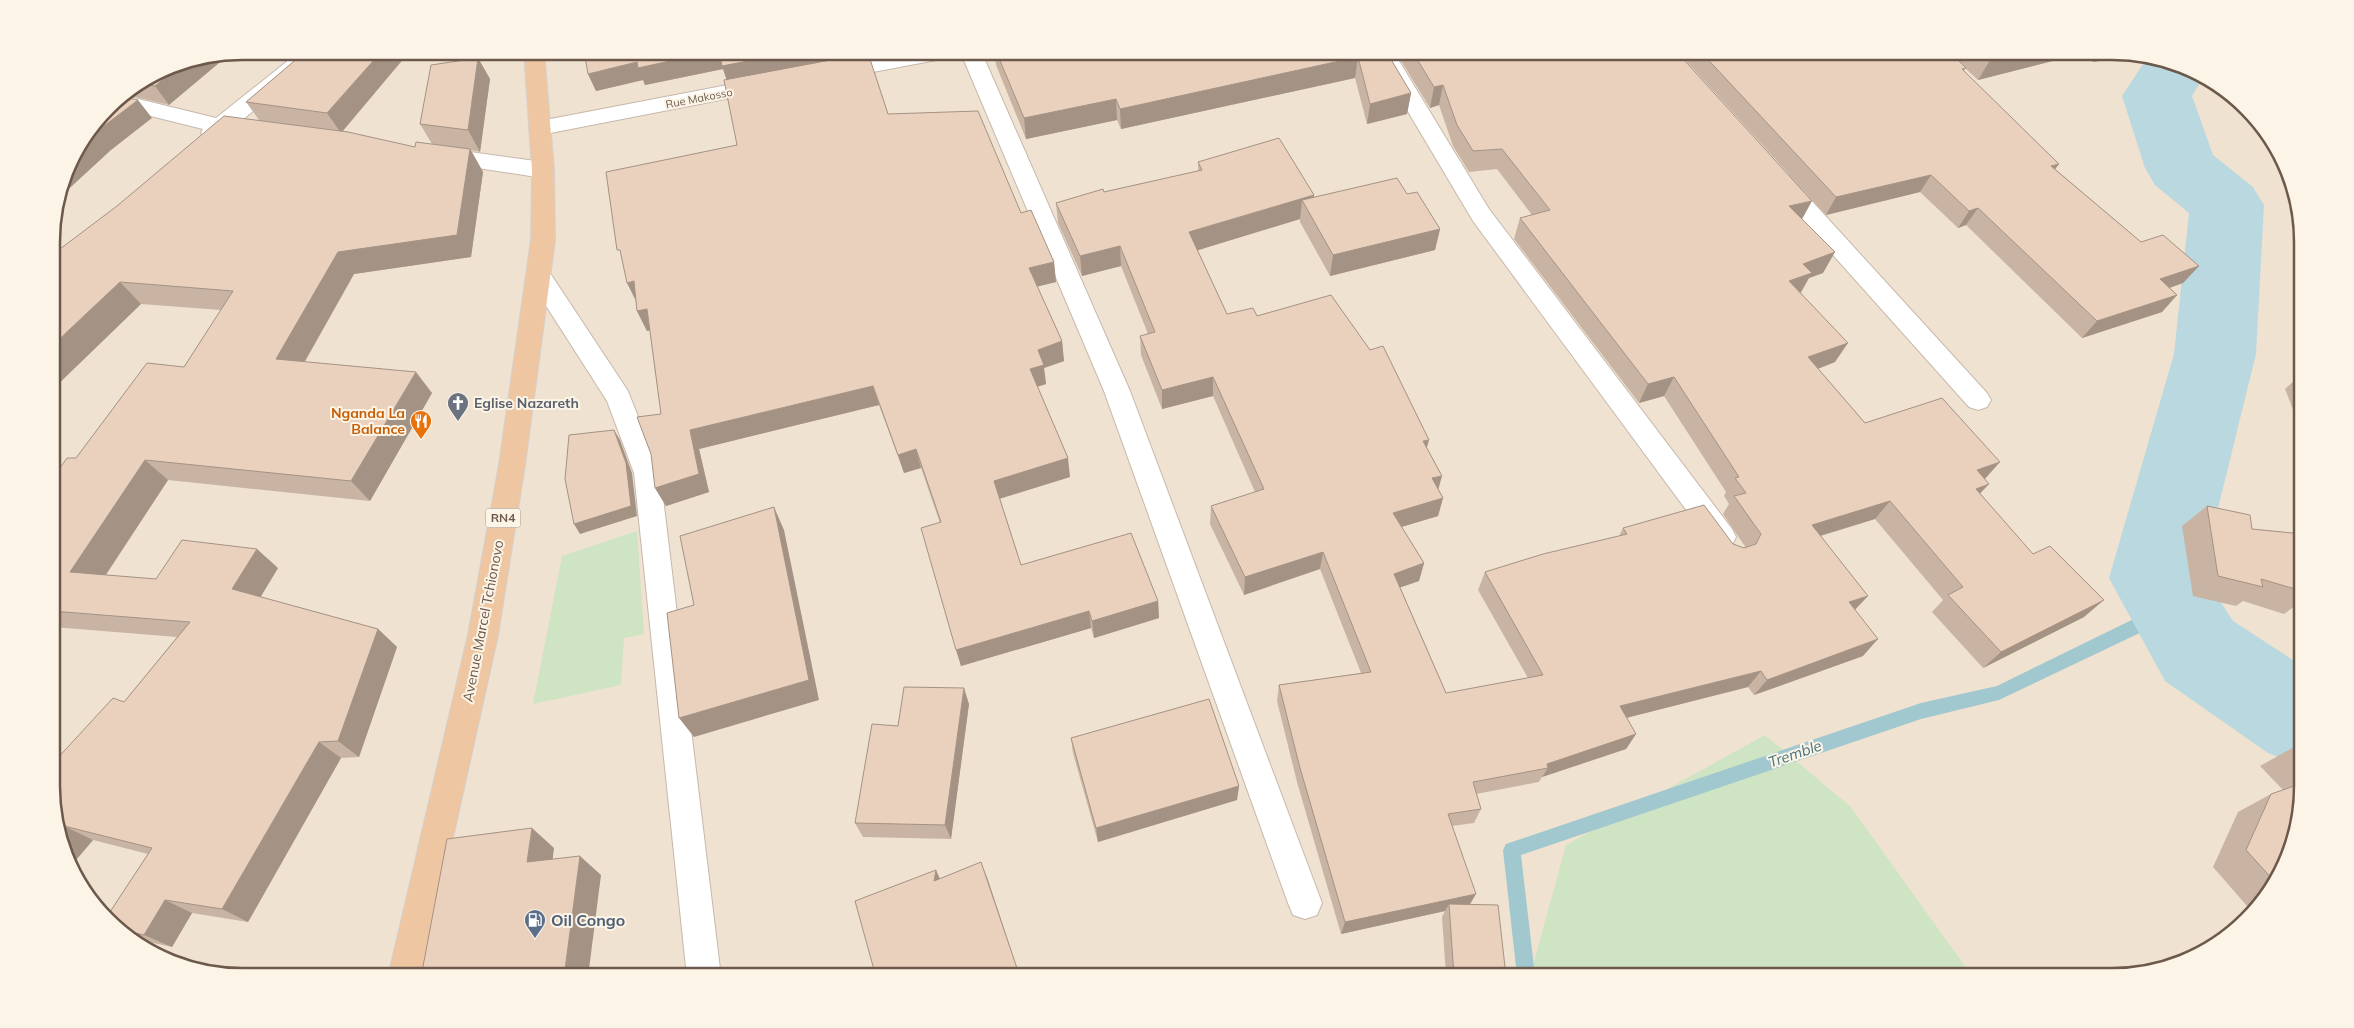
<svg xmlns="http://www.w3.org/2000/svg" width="2354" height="1028" viewBox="0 0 2354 1028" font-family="Mulish,sans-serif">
<rect width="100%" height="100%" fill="#f9f0e2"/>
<polygon fill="#efe2d1" points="242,51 2112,51 2185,66 2228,90 2263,125 2288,168 2301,217 2303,787 2263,903 2218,945 2174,967 2125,976 242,977 169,962 126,938 91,903 66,860 53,812 52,229 71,157 116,99 169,66"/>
<g fill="#cfe4c3">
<polygon points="637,531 644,634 624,638 621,685 533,704 562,556"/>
<polygon points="1765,735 1851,807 1972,976 1530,976 1566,845"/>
</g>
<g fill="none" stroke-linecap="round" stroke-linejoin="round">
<polygon fill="#a1c7cf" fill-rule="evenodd" points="2155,571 2160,573 2163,578 2166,614 2164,619 2146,630 1999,700 1921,719 1521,855 1535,976 1517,976 1503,850 1506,844 1921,703 1997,686 2150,611 2147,578 2150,573"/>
<polygon fill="#b9d8df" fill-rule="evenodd" points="2147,58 2185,66 2204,76 2192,96 2213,155 2253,187 2264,205 2256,354 2202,573 2233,621 2302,666 2303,766 2268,753 2165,681 2109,578 2174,354 2189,213 2155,185 2145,168 2122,96"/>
<g stroke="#c7b8ab" stroke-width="2">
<g id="minor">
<polygon points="300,51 324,51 240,122 257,125 260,130 257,135 249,137 225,134 212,140 204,138 201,133 203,129 110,106 122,95 216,118"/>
<polygon points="911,51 957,51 954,56 947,58 836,79 829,77 825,72 829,67 836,65"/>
<polygon points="960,51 981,51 1130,391 1322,903 1317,915 1305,919 1293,915 1288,903 1104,391"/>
<polygon points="1372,51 1393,51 1489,209 1732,529 1736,537 1732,545 1722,549 1712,545 1473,221"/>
<polygon points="764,78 772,80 775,85 772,90 540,135 532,133 529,128 532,123 540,121"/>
<polygon points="441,148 543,162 551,165 554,170 551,175 543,178 433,161 430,156 433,151"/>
<polygon points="1781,174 1789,176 1987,393 1991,400 1987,407 1978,410 1969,407 1773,188 1770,182 1773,176"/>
<polygon points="539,267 548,270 628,391 660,473 721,977 687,977 634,473 607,401 527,276 530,270"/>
</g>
</g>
<g stroke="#d6d1cd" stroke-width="2">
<polygon id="trunk" points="524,51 544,51 554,170 555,240 525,465 498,635 422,977 388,977 468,635 499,465 531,240 532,170"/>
</g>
<use href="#minor" fill="#fff" fill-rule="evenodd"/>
<use href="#trunk" fill="#eec6a1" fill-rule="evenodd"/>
</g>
<g fill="#c9b4a3">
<polygon points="306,51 410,51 342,132 415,147 432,144 420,124 478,58 490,79 480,152 471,150 483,172 471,257 354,274 305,362 432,393 370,501 168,480 106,575 156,579 278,568 260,597 378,629 397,647 359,757 341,758 248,922 192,913 172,947 130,938 124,936 106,918 148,854 93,840 70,867 66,860 53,812 124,702 177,637 53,627 52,479 184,367 221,310 141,304 52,390 117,206 259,120 246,102"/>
<polygon points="994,51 1386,51 1411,93 1407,114 1367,124 1355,78 1121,129 1117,120 1026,139 996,65"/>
<polygon points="1395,51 1676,51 1802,219 1823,273 1809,278 1801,293 1835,362 1818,369 1865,423 1985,479 1980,494 2084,617 1983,668 1932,612 1943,600 1875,519 1821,536 1855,610 1863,656 1754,695 1748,687 1626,718 1636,734 1626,749 1542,777 1539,782 1476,794 1481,809 1474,823 1452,826 1470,905 1506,976 1446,976 1442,917 1445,911 1341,934 1297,782 1277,701 1279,685 1361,673 1320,569 1244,595 1210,524 1211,506 1255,492 1213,396 1162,409 1141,355 1140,336 1148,334 1121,266 1082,276 1058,223 1056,203 1198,171 1198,162 1314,195 1313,198 1407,194 1440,229 1435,250 1330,276 1300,222 1300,219 1197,250 1227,314 1257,316 1427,448 1438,489 1443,498 1438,516 1401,527 1424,563 1419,581 1400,587 1446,693 1528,678 1478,590 1485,572 1619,536 1623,528 1733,544 1744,548 1746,548 1723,514 1729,504 1724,496 1726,492 1664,396 1639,403 1514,239 1520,218 1532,215 1497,169 1469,172 1453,146 1439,105 1430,108"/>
<polygon points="1677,51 2112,51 2093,62 2084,53 1978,80 1965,68 1964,72 2059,164 2055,169 2141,242 2199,266 2183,283 2170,288 2177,295 2162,312 2082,338 1966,225 1958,228 1920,192 1826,215"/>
<polygon points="867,53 888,114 1021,213 1054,262 1056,282 1037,286 1062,341 1064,361 1044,368 1046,384 1037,387 1070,477 1000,499 1021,565 1158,601 1159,618 1094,638 1091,628 961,666 940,523 921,468 904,473 879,405 699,449 709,492 666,506 655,488 661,414 650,330 647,331 637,311 737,145 727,80 723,69 645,85 643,80 596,91 588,74"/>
<polygon points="169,66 169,105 123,94"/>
<polygon points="2302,374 2302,433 2285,389"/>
<polygon points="2207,506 2252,529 2302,534 2302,601 2284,614 2243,601 2236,606 2193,596 2182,526"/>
<polygon points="969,704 951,839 863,837 855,823 898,726"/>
<polygon points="1071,738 1239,786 1237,800 1098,842 1073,753"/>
<polygon points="2303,743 2303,787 2288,859 2263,902 2262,904 2259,900 2247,906 2213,867 2238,812 2271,794 2283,790 2260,766 2294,747"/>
</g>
<g fill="#a49284">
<polygon points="382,51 410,51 341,133 327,113"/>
<polygon points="716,51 866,51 868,57 728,84 723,69 645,85 643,80 596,91 588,74 637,62"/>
<polygon points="2033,51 2085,51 2084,53 1978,80 1989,62"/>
<polygon points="2101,51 2112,51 2135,56 2093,62"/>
<polygon points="231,53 169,105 155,86 184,63"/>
<polygon points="1358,57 1355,78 1121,129 1120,109"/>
<polygon points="478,58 490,79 480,152 468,130"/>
<polygon points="1443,85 1439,105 1430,108 1434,87"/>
<polygon points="1411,93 1407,114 1367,124 1370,104"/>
<polygon points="1116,99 1117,120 1026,139 1024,118"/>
<polygon points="138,100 152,118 111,150 60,197 71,157 78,147 96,132"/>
<polygon points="470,149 483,172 471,257 354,274 294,380 276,359 338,252"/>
<polygon points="2059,164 2046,181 2051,166"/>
<polygon points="1931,175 1920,192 1826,215 1836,197"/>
<polygon points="1314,195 1311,215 1302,200 1300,219 1189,253 1189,232"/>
<polygon points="1812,201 1801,221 1789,206"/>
<polygon points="1978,208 1966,225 1958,228 1969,211"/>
<polygon points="1440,229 1435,250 1330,276 1333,255"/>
<polygon points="1120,246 1121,266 1082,276 1080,256"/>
<polygon points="1835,252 1823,273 1809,278 1800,293 1789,281 1803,264"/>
<polygon points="1054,262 1056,282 1032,288 1029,268"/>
<polygon points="2199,266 2183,283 2145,296 2160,279"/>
<polygon points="634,281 637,303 627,283"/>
<polygon points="120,282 141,304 52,390 52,346"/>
<polygon points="2177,295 2162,312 2082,338 2097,321"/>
<polygon points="647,309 657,329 647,331 637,311"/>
<polygon points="1062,341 1064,361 1044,368 1046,384 1033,388 1030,369 1038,350"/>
<polygon points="1848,343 1835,362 1796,377 1808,357"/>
<polygon points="416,372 432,393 370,501 351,481"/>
<polygon points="1213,377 1213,396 1162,409 1162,390"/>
<polygon points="1674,377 1664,396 1639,403 1648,384"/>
<polygon points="873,386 879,405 699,449 709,492 666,506 655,488 690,430"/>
<polygon points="614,430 620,440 632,473 637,516 580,534 574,524"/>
<polygon points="1429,440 1424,458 1423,441"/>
<polygon points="916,449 921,468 904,473 898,455"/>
<polygon points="1068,458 1070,477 998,499 994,481"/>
<polygon points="145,460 168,480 95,591 70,572"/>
<polygon points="2000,462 1984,480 1977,470"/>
<polygon points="1442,476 1437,494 1432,478"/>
<polygon points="1989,484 1972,502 1976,489"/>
<polygon points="1443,498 1438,516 1388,531 1393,513"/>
<polygon points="1890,501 1875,519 1799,542 1812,525"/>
<polygon points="774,507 784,530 819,700 694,737 679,718"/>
<polygon points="257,549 278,568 254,608 232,589"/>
<polygon points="1323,552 1320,569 1244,595 1245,577"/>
<polygon points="1424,563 1419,581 1390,591 1394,574"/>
<polygon points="1868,596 1853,612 1849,602"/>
<polygon points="2104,600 2084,617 1983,668 2001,652"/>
<polygon points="1158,601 1159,618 1094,638 1092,621"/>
<polygon points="1089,611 1091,628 961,666 956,650"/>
<polygon points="378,629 397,647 359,757 338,741"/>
<polygon points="1878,639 1863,656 1754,695 1767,680"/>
<polygon points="1761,671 1748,687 1610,722 1620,706"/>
<polygon points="964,688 969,704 951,839 945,825"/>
<polygon points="1636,734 1626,749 1542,777 1548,768 1547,764"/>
<polygon points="319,742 341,758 248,922 222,909"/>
<polygon points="1239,786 1237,800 1098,842 1096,828"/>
<polygon points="64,826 93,840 70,867 66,860 58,832"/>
<polygon points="532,828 554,848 550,881 527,862"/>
<polygon points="580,856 601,875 588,977 564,977"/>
<polygon points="981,862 988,880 1020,977"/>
<polygon points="936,870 944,888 934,881"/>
<polygon points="1476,894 1469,906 1449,904 1445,911 1341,934 1345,922"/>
<polygon points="165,900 192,913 172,947 144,935"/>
</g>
<g fill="#ead1bd" stroke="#a49284">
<polygon points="306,51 382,51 327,113 246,102"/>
<polygon points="584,51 716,51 638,68 637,62 588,74"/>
<polygon points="719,51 801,51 722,66"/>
<polygon points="996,51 1386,51 1411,93 1370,104 1358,57 1120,109 1116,99 1024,118"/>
<polygon points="1412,51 1676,51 1812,201 1789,206 1835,252 1803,264 1812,273 1789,281 1848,343 1808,357 1865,423 1942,398 2000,462 1977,470 1989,484 1976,489 2033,554 2050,546 2104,600 2001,652 1948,595 1963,587 1890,501 1812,525 1868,596 1849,602 1878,639 1767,680 1761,671 1620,706 1636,734 1547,764 1548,768 1473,782 1481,809 1448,814 1476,894 1345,922 1300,768 1279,685 1371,672 1323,552 1245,577 1211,506 1264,489 1213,377 1162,390 1140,336 1155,332 1120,246 1080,256 1056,203 1103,189 1104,192 1202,170 1198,162 1279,138 1314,195 1189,232 1227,314 1253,308 1257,316 1331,295 1370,350 1383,346 1429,440 1423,441 1442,476 1432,478 1443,498 1393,513 1424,563 1394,574 1446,693 1543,675 1485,572 1543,554 1627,534 1623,528 1704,505 1733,544 1744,548 1756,544 1761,534 1734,496 1746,493 1735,478 1739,477 1674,377 1648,384 1520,218 1550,210 1502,149 1473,151 1457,125 1443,85 1434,87"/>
<polygon points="1700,51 1949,51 1966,68 1962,69 2059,164 2051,166 2141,242 2163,235 2199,266 2160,279 2177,295 2097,321 1978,208 1969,211 1931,175 1836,197"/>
<polygon points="1977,51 2033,51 1989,62"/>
<polygon points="868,53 888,114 978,111 1021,213 1031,210 1054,262 1029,268 1062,341 1038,350 1044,365 1030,369 1068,458 994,481 1021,565 1131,533 1158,601 1092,621 1089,611 956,650 921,528 941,522 916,449 898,455 873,386 690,430 699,474 655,488 651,454 637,417 661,414 647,309 637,311 634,281 627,283 620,250 617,250 606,172 737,145 724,80"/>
<polygon points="478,58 468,130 420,124 431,65"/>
<polygon points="184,63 155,86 141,83 169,66"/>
<polygon points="120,96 138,100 96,132 78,147 116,99"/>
<polygon points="224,116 348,132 415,147 416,142 470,149 457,235 338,252 276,359 416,372 351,481 145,460 70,572 156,579 182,540 257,549 232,589 378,629 338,741 319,742 222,909 165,900 144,935 118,929 106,918 152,848 64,826 58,832 53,812 53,763 113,698 124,702 190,622 52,611 52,479 67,458 76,458 147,363 184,367 233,291 120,282 52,346 52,255 117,206"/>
<polygon points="1397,178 1407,194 1417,192 1440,229 1333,255 1302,200"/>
<polygon points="614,430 626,463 631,506 574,524 565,479 569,435"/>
<polygon points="2207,506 2250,515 2252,529 2302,534 2302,591 2261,579 2263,587 2218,576"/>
<polygon points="774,507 809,680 679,718 667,613 694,605 680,536"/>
<polygon points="904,687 964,688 945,825 855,823 872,724 898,726"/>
<polygon points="1209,699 1239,786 1096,828 1071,738"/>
<polygon points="2303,743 2303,756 2294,747"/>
<polygon points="2303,783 2303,787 2288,859 2275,882 2246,850 2271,794"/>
<polygon points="532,828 527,862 580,856 564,977 421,977 447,839"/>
<polygon points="981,862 1020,977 876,977 855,901 936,870 934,881"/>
<polygon points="1449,904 1498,905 1506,976 1454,976"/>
</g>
<defs>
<g id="church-pin" transform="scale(1.125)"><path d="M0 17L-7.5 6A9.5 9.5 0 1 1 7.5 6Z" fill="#6b7280" stroke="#fcf5e7"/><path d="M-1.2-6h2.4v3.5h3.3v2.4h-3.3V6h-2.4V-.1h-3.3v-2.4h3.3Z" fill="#fff"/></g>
<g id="restaurant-pin" transform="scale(1.125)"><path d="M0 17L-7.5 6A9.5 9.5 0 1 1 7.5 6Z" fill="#e8710a" stroke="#fcf5e7"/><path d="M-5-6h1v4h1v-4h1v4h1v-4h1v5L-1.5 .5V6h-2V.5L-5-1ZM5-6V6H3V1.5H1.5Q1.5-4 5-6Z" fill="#fff"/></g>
<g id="fuel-pin" transform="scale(1.125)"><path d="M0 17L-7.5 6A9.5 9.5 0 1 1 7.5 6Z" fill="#5c6f8a" stroke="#fcf5e7"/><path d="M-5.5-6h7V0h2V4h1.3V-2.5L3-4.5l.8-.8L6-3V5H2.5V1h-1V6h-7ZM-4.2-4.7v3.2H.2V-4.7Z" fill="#fff"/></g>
</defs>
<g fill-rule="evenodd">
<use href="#church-pin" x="458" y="403"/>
<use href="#restaurant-pin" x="421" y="421"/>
<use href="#fuel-pin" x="535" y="920"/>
</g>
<g text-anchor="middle" stroke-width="4" stroke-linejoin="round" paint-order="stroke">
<g font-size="11" fill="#6d594c" stroke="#fcf5e7">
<text transform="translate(699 98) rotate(-11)" y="4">Rue Makosso</text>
</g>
<rect fill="#fcf5e7" stroke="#98887a" stroke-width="1" x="485.5" y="508.5" width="35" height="19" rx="4"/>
<g font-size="12" font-weight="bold" fill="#6d594c">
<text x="503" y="522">RN4</text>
</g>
<g font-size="14" font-weight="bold" fill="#5b616d" stroke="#fcf5e7" text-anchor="start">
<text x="474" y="408">Eglise Nazareth</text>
</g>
<g font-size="14" font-weight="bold" fill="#c56008" stroke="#fcf5e7" text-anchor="end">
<text x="405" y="418">Nganda La<tspan x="405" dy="16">Balance</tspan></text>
</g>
<g font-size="14" fill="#6d594c" stroke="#fcf5e7">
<text transform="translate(483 621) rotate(-79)" y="5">Avenue Marcel Tchionovo</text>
</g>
<g font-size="15" font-style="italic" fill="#49737e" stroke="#fcf5e7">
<text transform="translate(1795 754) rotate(-19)" y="5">Tremble</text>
</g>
<g font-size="16" font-weight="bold" fill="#4e5e75" stroke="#fcf5e7" text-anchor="start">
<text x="551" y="926">Oil Congo</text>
</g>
</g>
<path d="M0 0H2354V1028H0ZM242 60H2112A182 182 0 0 1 2294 242V786A182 182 0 0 1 2112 968H242A182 182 0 0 1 60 786V242A182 182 0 0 1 242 60Z" fill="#fcf5e7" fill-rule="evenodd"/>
<path fill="none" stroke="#6d594c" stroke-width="2.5" d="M242 60H2112A182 182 0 0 1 2294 242V786A182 182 0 0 1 2112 968H242A182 182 0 0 1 60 786V242A182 182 0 0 1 242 60Z"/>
</svg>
